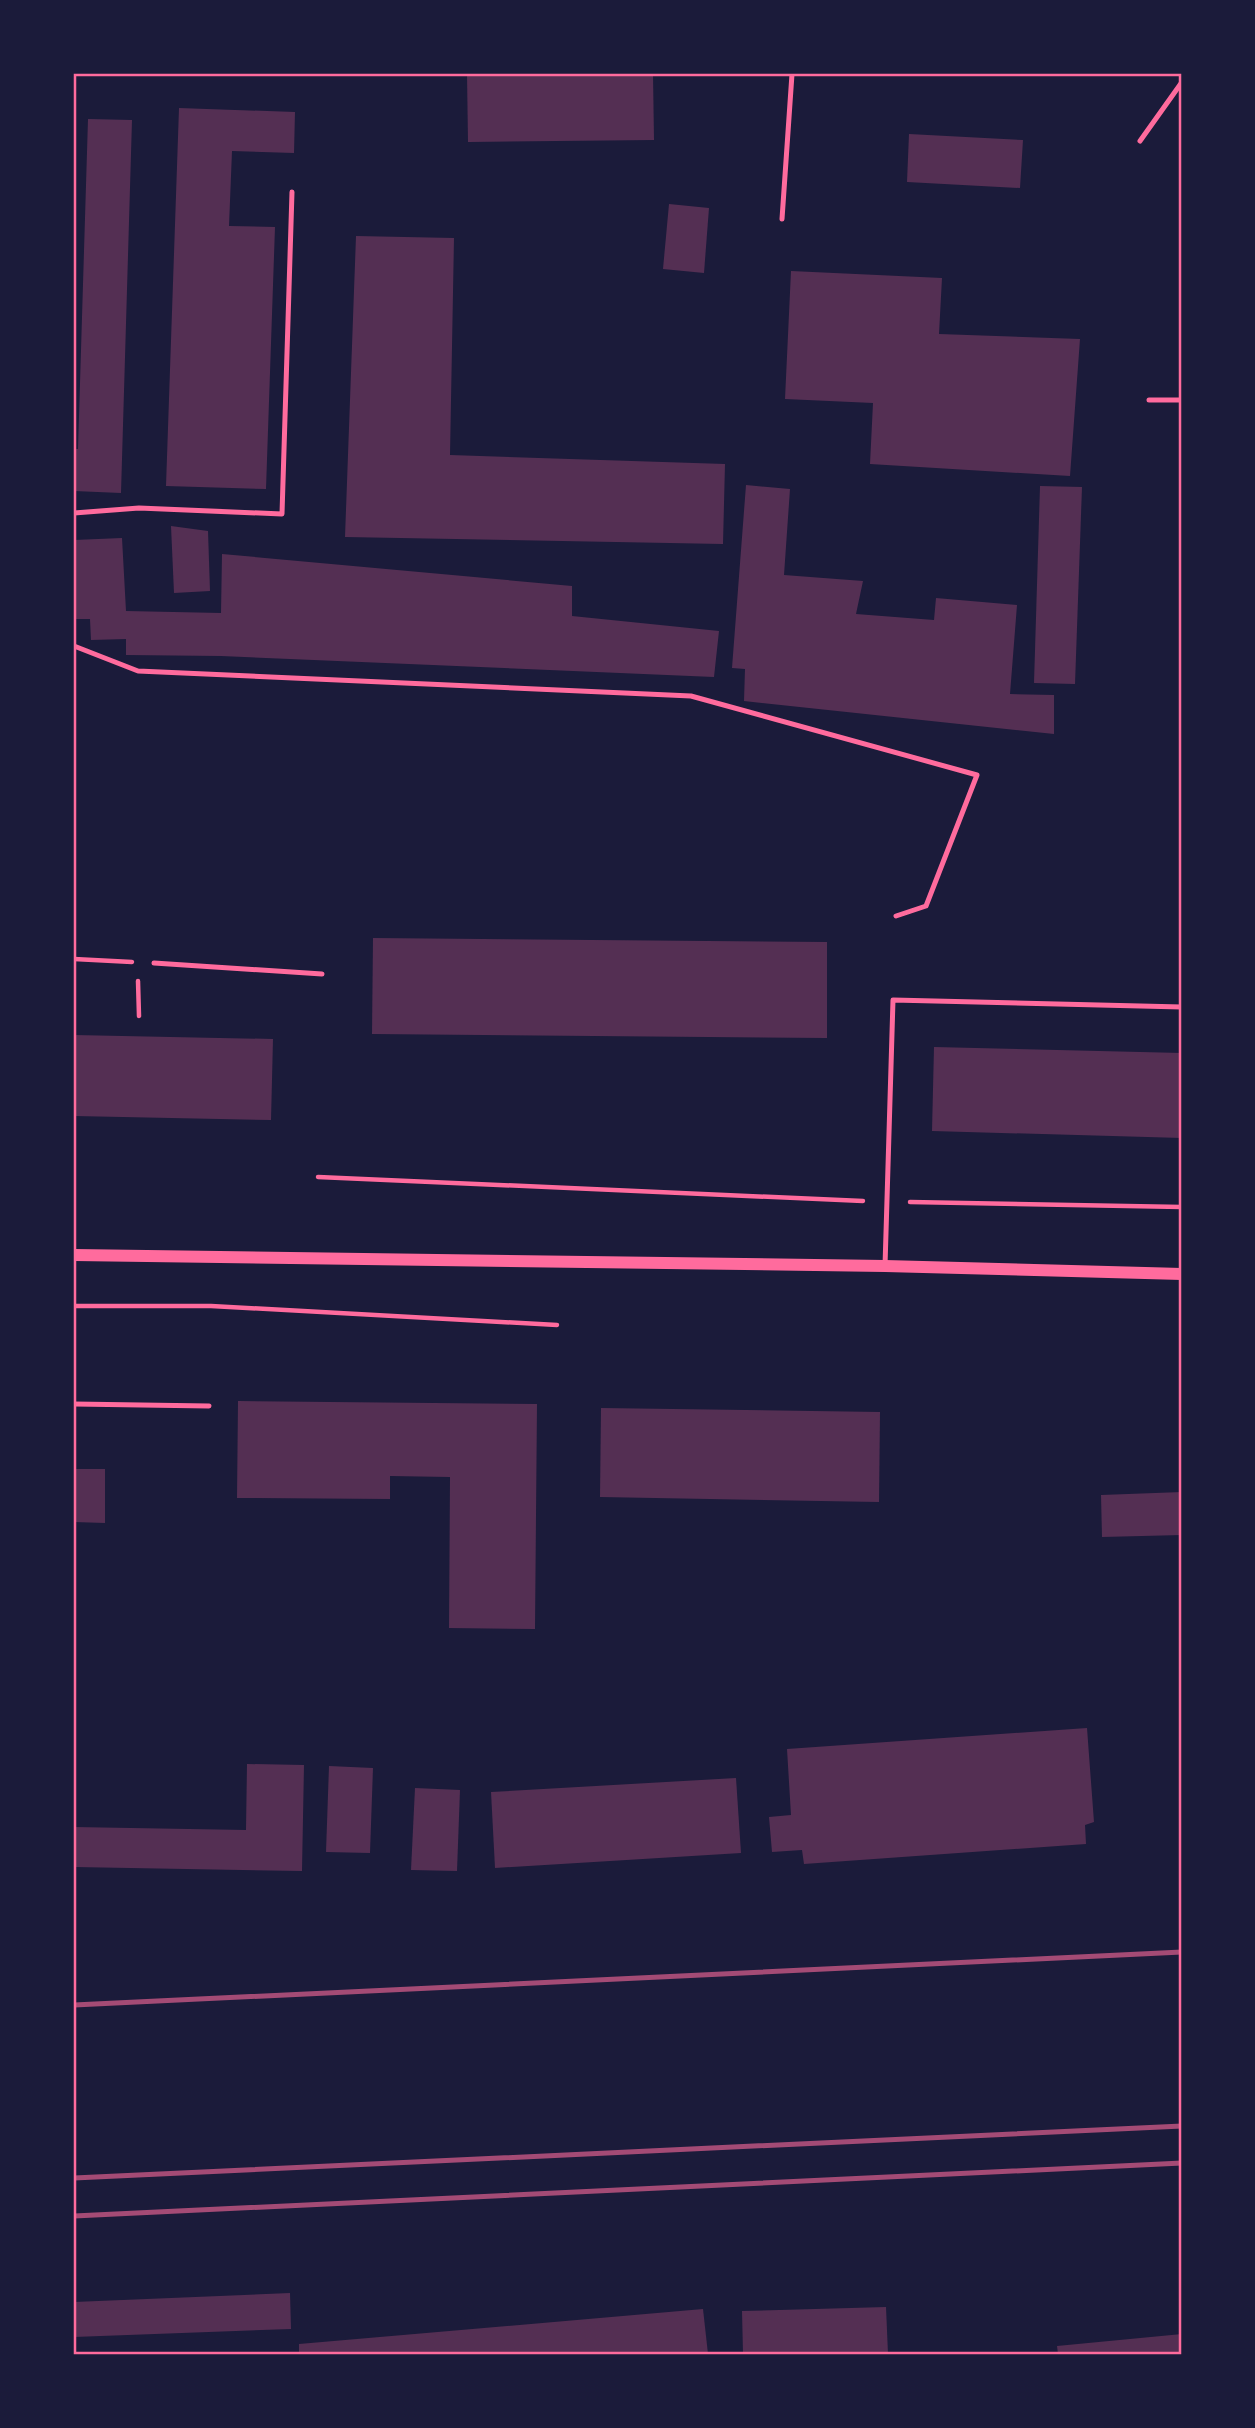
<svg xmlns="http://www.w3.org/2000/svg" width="1255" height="2428" viewBox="0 0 1255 2428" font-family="Arial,sans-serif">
<rect width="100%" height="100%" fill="#1b1b3a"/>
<g fill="#542f53">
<polygon points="467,74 653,74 654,140 468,142"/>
<polygon points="179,108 295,112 294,153 232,151 229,226 275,227 266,489 166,486"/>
<polygon points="88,119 132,120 121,493 74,491 74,449 78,449"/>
<polygon points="909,134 1023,140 1020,188 907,182"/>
<polygon points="669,204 709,208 704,273 663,269"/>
<polygon points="356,236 454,238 450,455 725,464 723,544 345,537"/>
<polygon points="791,271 942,278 939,334 1080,339 1070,476 870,464 873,403 785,399"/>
<polygon points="746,485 790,489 784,575 863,581 856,614 934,620 936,598 1017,605 1010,694 1054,695 1054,734 744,701 745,669 732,668"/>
<polygon points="1040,486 1082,487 1075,684 1034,683"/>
<polygon points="171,526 208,531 210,591 174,593"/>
<polygon points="122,538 126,611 221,613 222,554 572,586 572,616 719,631 714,677 221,656 126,655 126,639 91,640 90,619 74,619 74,540"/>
<polygon points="373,938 827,942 827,1038 372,1034"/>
<polygon points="74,1035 273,1039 271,1120 74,1116"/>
<polygon points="934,1047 1182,1053 1182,1138 932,1131"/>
<polygon points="238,1401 537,1404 535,1629 449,1628 450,1477 390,1476 390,1499 237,1498"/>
<polygon points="601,1408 880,1412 879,1502 600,1497"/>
<polygon points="74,1469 105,1469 105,1523 74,1522"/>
<polygon points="1182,1492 1182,1535 1102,1537 1101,1495"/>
<polygon points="1087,1728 1094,1822 1085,1825 1086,1844 804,1864 802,1850 772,1852 769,1817 791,1815 787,1749"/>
<polygon points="247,1764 304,1765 302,1871 74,1867 74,1827 246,1830"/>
<polygon points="329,1766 373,1768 370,1853 326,1852"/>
<polygon points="736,1778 741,1853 495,1868 491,1792"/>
<polygon points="415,1788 460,1790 457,1871 411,1870"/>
<polygon points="290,2293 291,2329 74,2337 74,2302"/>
<polygon points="886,2307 888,2354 743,2354 742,2311"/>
<polygon points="703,2309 708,2354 299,2354 299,2344"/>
<polygon points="1182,2334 1182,2354 1058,2354 1057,2346"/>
</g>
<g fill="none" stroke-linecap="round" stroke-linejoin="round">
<g stroke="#ff6b9d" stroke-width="4.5">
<polyline points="74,959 132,962"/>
<polyline points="138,981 139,1016"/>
<polyline points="318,1177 863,1201"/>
<polyline points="910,1202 1182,1207"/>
<polyline points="74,1306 211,1306 557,1325"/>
</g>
<g stroke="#ff6b9d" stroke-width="5">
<polyline points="1140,141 1182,82"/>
<polyline points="782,219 792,74"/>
<polyline points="1149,400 1182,400"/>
<polyline points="74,513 139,508 282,514 292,192"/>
<polyline points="74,646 138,671 691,696 977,775 926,906 896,916"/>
<polyline points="154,963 322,974"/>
<polyline points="885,1266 893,1000 1182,1007"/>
<polyline points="74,1404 209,1406"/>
</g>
<polyline stroke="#ff6b9d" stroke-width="12" points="74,1255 885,1266 1182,1274"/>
<g stroke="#a44b75" stroke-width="5">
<polyline points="74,2005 1182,1952"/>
<polyline points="74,2178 1182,2126"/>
<polyline points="74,2216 1182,2163"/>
</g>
</g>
<rect width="1255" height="2428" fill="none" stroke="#1b1b3a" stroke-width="150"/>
<rect x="75" y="75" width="1105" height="2278" fill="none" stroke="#ff6b9d" stroke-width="2.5"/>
</svg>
